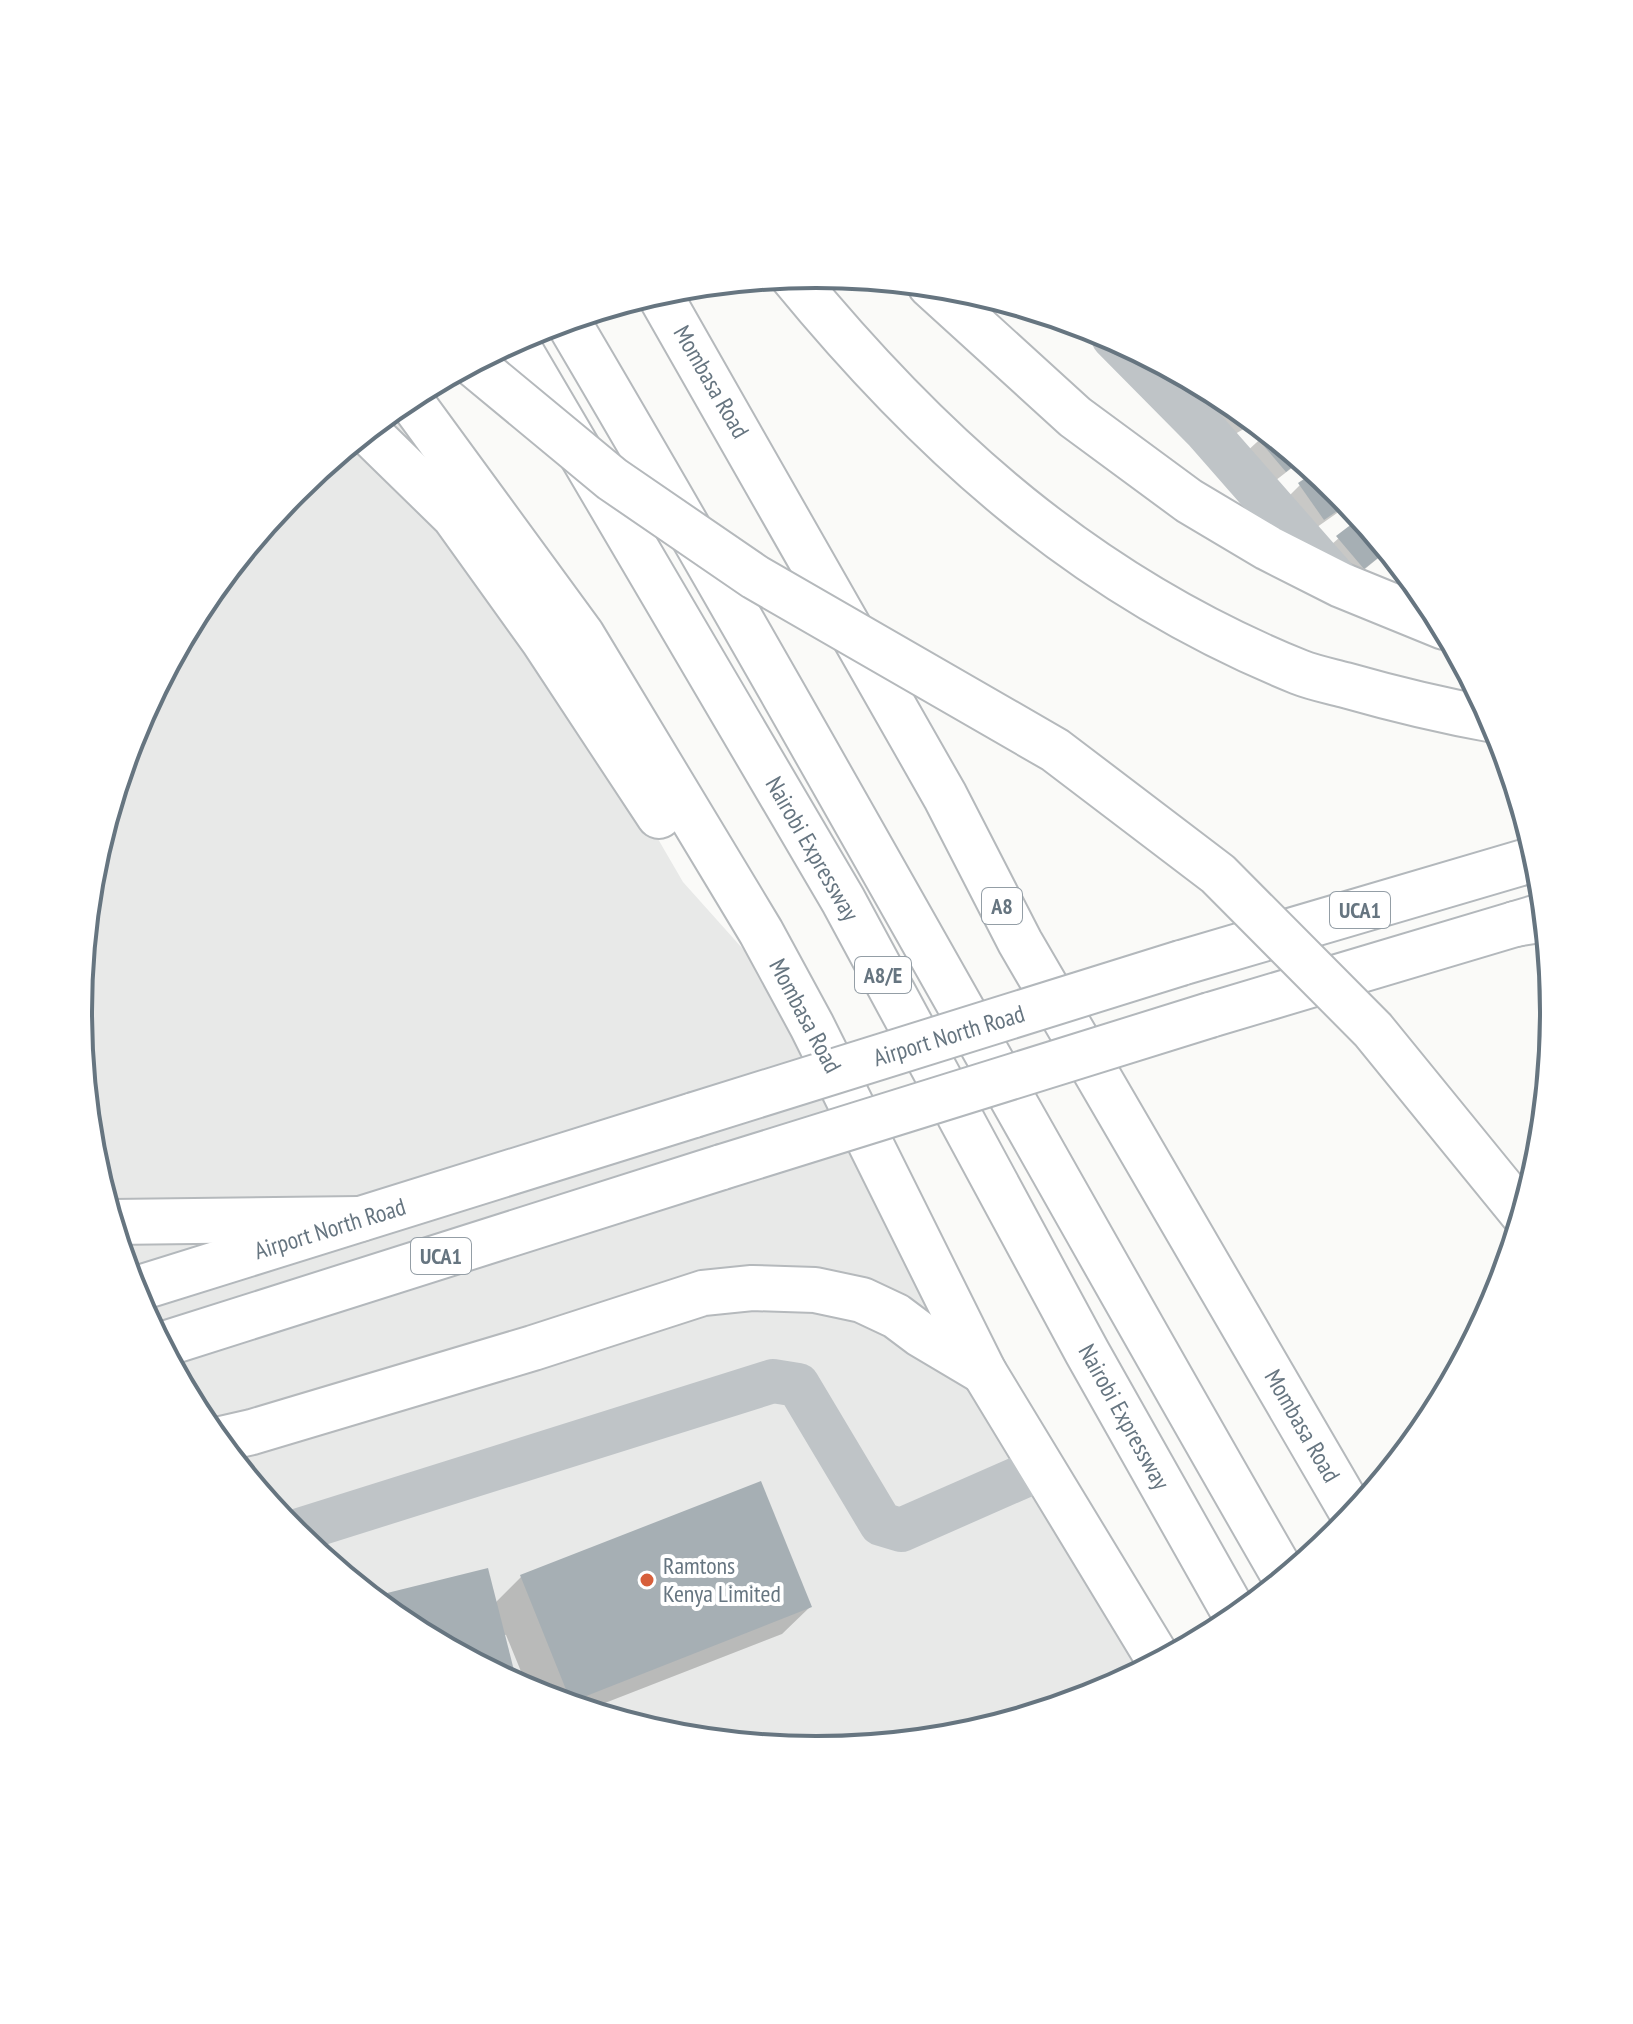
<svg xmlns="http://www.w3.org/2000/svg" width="1633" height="2024" viewBox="0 0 1633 2024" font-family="'PT Sans Narrow',sans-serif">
<rect width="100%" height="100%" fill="#fafaf8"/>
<polygon fill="#e8e9e8" points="395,407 435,455 683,882 751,958 1150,1667 1099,1694 960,1736 816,1750 672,1736 533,1694 406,1626 294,1534 202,1422 134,1294 92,1156 78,1012 92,867 134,729 203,601 295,489"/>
<g fill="#0003">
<polygon points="1218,393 1227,398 1256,422 1228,438 1209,403"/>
<polygon points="1268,432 1302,460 1271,484 1245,453"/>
<polygon points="1300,485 1339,490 1350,504 1310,532 1286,499"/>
<polygon points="1362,518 1388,550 1349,582 1324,551"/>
<polygon points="760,1483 810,1607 782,1634 587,1710 529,1691 506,1635 406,1626 373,1599 487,1571 495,1603 521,1577"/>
</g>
<g fill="#a6afb4">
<polygon points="1227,399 1228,399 1253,419 1242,425"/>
<polygon points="1266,430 1302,459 1286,472 1257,438"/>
<polygon points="1316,471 1339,490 1349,503 1324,520 1298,483"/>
<polygon points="1361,517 1388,550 1364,569 1336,536"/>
<polygon points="761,1481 812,1607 571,1702 520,1575"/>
<polygon points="488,1568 518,1686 406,1626 371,1597"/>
</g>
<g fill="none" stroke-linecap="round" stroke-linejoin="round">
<g stroke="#b3b8bc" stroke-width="48">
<g id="major">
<polyline points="1181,963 1538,858"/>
<polyline points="1210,1015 1545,915"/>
<polyline points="133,1290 694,1115"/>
<polyline points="161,1345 722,1167"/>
</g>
</g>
<g stroke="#b5b9bc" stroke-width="48">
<g id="highway">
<path d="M792 276C934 449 1089 587 1299 672 1314 678 1330 681 1345 685 1394 699 1444 711 1494 720"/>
<polyline points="930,285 1075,417 1189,501 1268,548 1341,585 1444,627"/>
<polyline points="658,292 945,796 1020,942 1354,1516"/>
<path d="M567 320C812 736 1044 1160 1285 1578"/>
<polyline points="514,340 843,900 1087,1352 1237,1618"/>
<polyline points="408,397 582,635 761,932 812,1026 984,1372 1160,1662"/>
<polyline points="367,431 454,516 543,640 659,816"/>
<polyline points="1515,924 1546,919"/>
<polyline points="112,1222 360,1219"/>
<polyline points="217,1440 252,1432 533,1348 703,1293 752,1288 815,1290 862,1300 896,1316 920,1334 984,1372"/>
</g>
</g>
<g stroke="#bfc4c7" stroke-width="44">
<polyline points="1113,337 1205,430 1341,585"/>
<polyline points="293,1532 773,1381 798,1385 881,1524 901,1530 1042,1468"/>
</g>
<use href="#major" stroke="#fff" stroke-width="44"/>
<use href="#highway" stroke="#fff" stroke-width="44"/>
<g stroke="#b3b8bc" stroke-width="48" stroke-linecap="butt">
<g id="major-bridge">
<polyline points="694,1115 1181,963"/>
<polyline points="722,1167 1210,1015"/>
</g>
</g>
<g stroke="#b5b9bc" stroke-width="48" stroke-linecap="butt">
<polyline id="highway-bridge" points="472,363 612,479 755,577 1055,750 1218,874 1373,1030 1523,1214"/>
</g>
<use href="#major-bridge" stroke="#fff" stroke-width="44"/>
<use href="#highway-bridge" stroke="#fff" stroke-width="44"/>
</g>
<circle fill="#d75f3b" stroke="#fff" stroke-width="3" cx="647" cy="1580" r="8"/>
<g text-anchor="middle" stroke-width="8" stroke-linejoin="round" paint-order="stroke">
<g fill="#fff" stroke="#949ea6" stroke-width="2">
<rect x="982" y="888" width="40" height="36" rx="6"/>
<rect x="1330" y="892" width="60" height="36" rx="6"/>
<rect x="855" y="957" width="56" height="36" rx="6"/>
<rect x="411" y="1238" width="60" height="36" rx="6"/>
</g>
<g font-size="22" font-weight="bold" fill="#667580">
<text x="1002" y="914">A8</text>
<text x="1360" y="918">UCA1</text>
<text x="883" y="983">A8/E</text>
<text x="441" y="1264">UCA1</text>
</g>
<g font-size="24" fill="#667580" stroke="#fff">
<text transform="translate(711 382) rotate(60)" y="8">Mombasa Road</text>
<text transform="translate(812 849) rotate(60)" y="8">Nairobi Expressway</text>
<text transform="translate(805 1016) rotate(62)" y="8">Mombasa Road</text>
<text transform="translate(949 1036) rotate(-17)" y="8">Airport North Road</text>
<text transform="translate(330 1229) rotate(-17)" y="8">Airport North Road</text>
<text transform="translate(1124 1417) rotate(61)" y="8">Nairobi Expressway</text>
<text transform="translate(1302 1426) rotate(60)" y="8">Mombasa Road</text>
</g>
<g font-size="24" fill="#667580" stroke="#fff" text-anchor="start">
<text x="663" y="1574">Ramtons<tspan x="663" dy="28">Kenya Limited</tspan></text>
</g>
</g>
<path d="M0 0H1633V2024H0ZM92 1012a724 724 0 1 1 1448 0a724 724 0 1 1-1448 0Z" fill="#fff" fill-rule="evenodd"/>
<path fill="none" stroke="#667580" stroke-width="4" d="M92 1012a724 724 0 1 1 1448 0a724 724 0 1 1-1448 0Z"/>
</svg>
